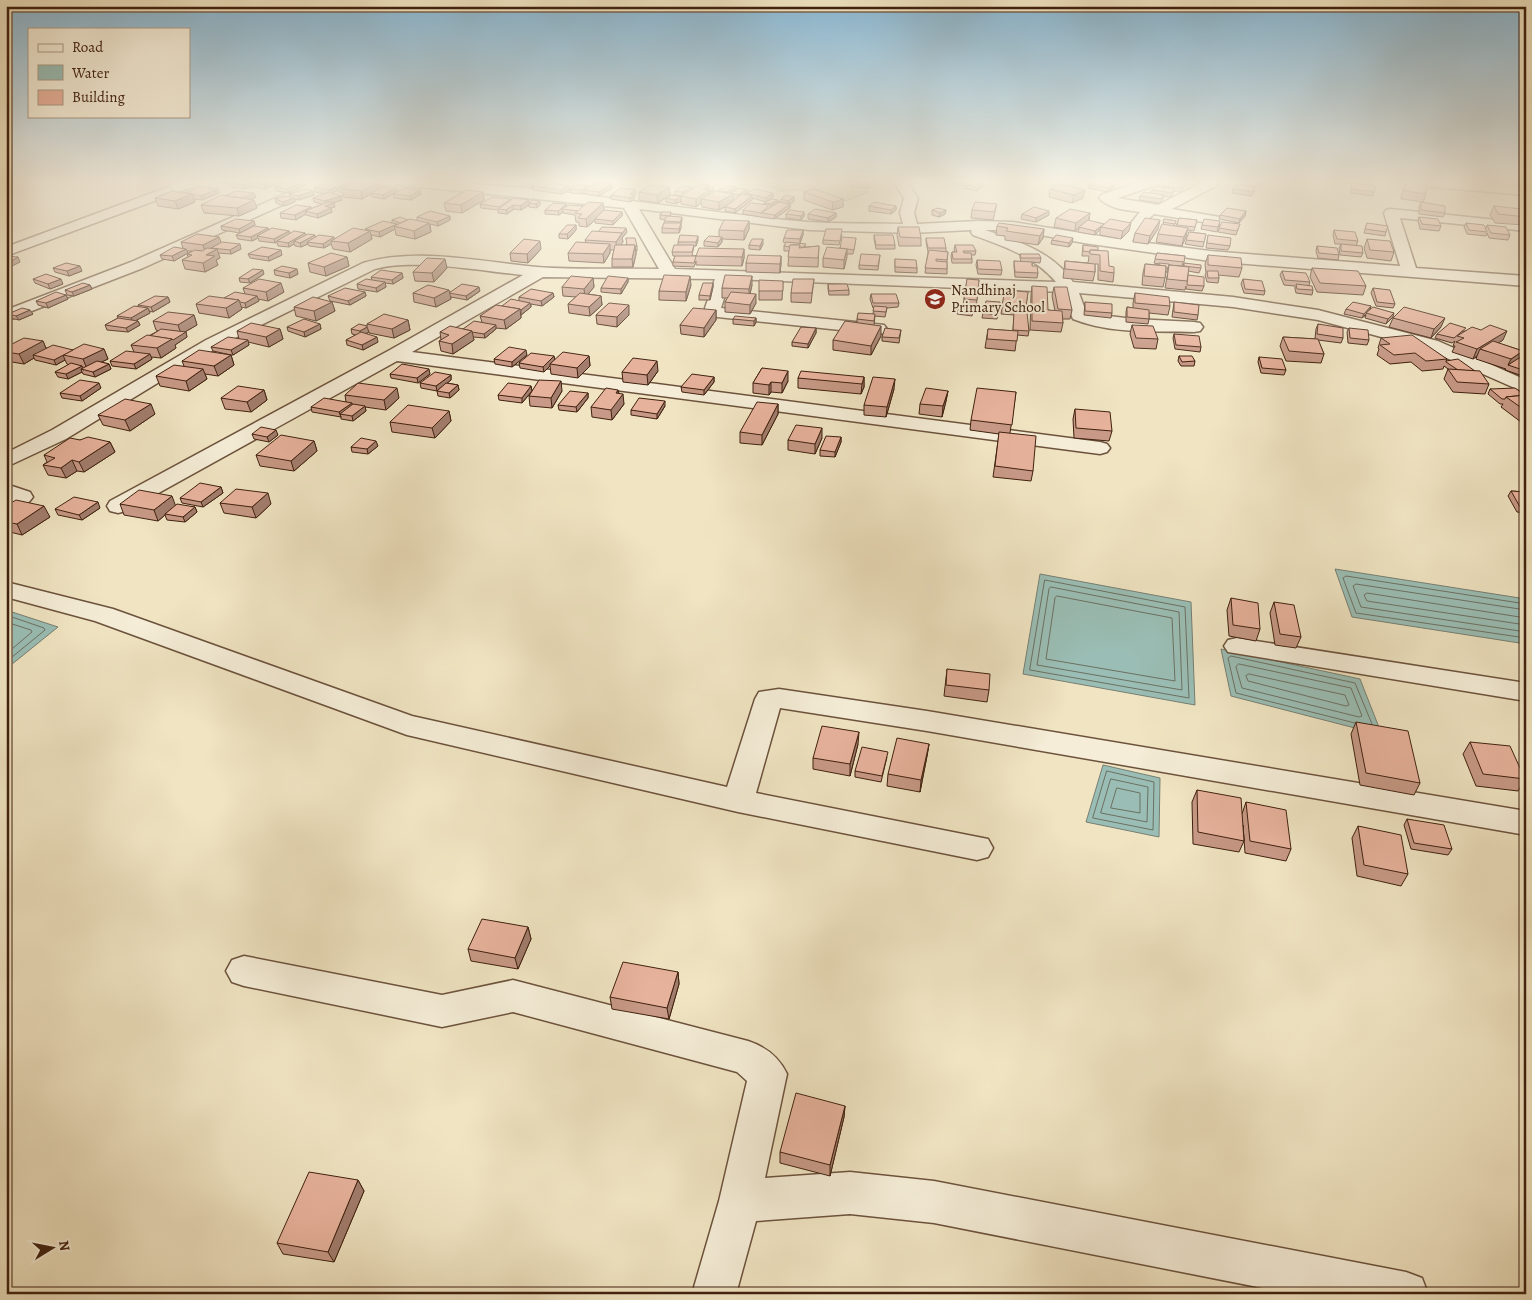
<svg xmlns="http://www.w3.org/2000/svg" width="1532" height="1300" viewBox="0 0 1532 1300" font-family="Alegreya,serif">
<rect width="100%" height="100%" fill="#f0e4c2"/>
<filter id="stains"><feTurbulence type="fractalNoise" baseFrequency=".004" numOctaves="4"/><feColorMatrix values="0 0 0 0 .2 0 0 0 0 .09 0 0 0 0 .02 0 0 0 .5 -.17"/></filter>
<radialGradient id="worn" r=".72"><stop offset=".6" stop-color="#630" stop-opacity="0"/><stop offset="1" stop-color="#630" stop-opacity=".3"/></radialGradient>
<polygon fill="#bfc28f" stroke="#80724f" points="755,181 857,181 862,190 869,192 846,201 832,196 797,190 781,191"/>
<g fill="#9abeb5" stroke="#767f73">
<polygon points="1335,569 1526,599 1526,644 1352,617"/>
<polygon points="1040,574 1191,602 1195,705 1023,674"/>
<polygon points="6,610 58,627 6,669"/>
<polygon points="1221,649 1360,679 1382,735 1231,696"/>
<polygon points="1103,765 1160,778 1159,837 1086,822"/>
</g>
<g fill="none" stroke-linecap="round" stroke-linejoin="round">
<g stroke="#6d7062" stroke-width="1">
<polygon points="1045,580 1185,607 1189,698 1030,670"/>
<polygon points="1051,587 1179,612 1182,690 1037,665 1049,589"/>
<polygon points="1057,596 1172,618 1175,681 1046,659 1055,598"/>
<polyline points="1526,604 1346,576 1343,578 1356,613 1526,638"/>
<polyline points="1526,610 1356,584 1353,586 1361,607 1526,632"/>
<polyline points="6,615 44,628 45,630 6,662"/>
<polyline points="1526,618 1367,593 1364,595 1367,601 1526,625"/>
<polyline points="6,622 31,630 32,632 6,654"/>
<polygon points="1239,664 1351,688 1362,716 1359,717 1242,688 1236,667"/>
<polygon points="1249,674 1345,695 1349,705 1346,706 1248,681 1246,676"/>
<polyline points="1355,723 1236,693 1228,658 1231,656 1355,683 1372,724"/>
<polygon points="1107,771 1154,782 1153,830 1093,818"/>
<polygon points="1111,779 1148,787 1147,822 1101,813"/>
<polygon points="1117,788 1140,793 1140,813 1111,808"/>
</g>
<g stroke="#6c523c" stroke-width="3">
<g id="minor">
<polygon points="184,181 202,181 200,184 6,256 6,247"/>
<polygon points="314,181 331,181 329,184 143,268 6,321 6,310 131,262"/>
<path d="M395 181C532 181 671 210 808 222 839 224 871 223 903 224L900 213 904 198 893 181H906L918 198 914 213 917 224 978 221 1013 222 1118 239 1140 212C1126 210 1109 209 1099 198L1101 195 1142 181H1160L1159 184 1118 198 1158 205 1205 181H1221L1220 184 1172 209 1232 219 1234 222 1232 225 1227 226 1154 214 1143 224 1132 241 1210 251 1400 266 1384 213 1386 210 1391 209 1526 223V231L1400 218 1416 268 1526 276V286L1210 261 1084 243 1013 230H985C1018 241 1053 252 1073 282L1233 297 1318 310 1438 341 1526 380V393L1426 349 1318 320 1233 307 1079 293 1086 312 1092 314 1134 319 1194 322 1200 323 1203 327 1200 331 1194 332C1155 331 1110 334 1073 319L1062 292 730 279 721 308 884 325 887 329 884 333 878 334 708 316 705 308 715 279 543 277 412 352 1100 442 1107 444 1110 448 1107 452 1100 454 397 361 126 511 118 513 110 511 107 506 110 501 388 351 523 275C481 271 413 258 375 269L237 337 192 362 66 439 6 467V453L52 430 206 340 363 263C418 247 482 262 537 267 577 270 619 268 659 269L624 208 401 185 396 184ZM639 209 809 230 911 233 972 230 971 232 973 235C1003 246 1034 256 1056 282L675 269Z"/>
<polygon points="1401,181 1452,181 1526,187 1526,195 1408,185"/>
<path d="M6 484 30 492 33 497C27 506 16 512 6 515Z"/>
<polygon points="6,582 113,609 412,716 727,787 755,699 759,692 779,689 927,711 1526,811 1526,835 927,731 780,708 756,793 988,839 993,848 988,857 977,860 738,812 407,735 95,621 6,597"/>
<polygon points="1237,638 1526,683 1526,701 1228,652 1224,646 1228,640"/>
<path d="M244 956 442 995 513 980 748 1041C766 1047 779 1057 787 1074L765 1178 850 1172 934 1181 1406 1272 1422 1278 1428 1294H1293L934 1223 850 1214 756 1221 736 1294H692L719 1201 747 1081 737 1072 513 1012 442 1027 244 986 232 982 226 971 232 960Z"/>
</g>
</g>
<use href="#minor" fill="#f5edd7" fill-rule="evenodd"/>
</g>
<g fill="#c79986" stroke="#40210f">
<polygon points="210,181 307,181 307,184 289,193 276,191 275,187 277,186 274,186 274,185 265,189 252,187 252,186 245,189 232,187 231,184 210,182"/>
<polygon points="522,181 543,181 544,182 569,190 562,194 533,190 533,188 520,186 520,182"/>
<polygon points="910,181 931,181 930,184 909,182"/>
<polygon points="950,181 967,181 967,182 984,182 984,186 977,191 963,188 964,185 966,183 962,186 950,183"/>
<polygon points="1196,181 1210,181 1209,182"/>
<polygon points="1241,181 1266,181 1265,184"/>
<polygon points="1347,181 1374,181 1372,185 1374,192 1373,196 1351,193 1352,184 1346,183"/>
<polygon points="379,182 380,188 396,188 397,192 384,199 372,197 371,194 362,199 343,197 342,192 339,192 338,190 332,193 342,200 333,203 335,207 331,208 332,212 318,218 306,215 306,214 296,220 281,218 280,213 311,207 311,209 322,204 314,202 313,198 326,194 315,192 314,188 347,183 350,184"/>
<polygon points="851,182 874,184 868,189 851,186"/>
<polygon points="1406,182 1426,194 1423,202 1401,199 1403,190"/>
<polygon points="1115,183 1114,187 1108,192 1088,188 1088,184"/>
<polygon points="1185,183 1184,187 1181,192 1174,191 1171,197 1164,196 1163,199 1160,203 1139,200 1140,196 1151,193 1152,190 1162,187 1162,186"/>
<polygon points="611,184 612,188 599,196 585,194 584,192 581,194 571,193 570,189 588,186 588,187"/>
<polygon points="700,184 714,190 709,192 709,194 718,191 736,187 736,190 773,197 766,202 752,198 752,200 735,213 725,211 725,207 719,210 702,207 701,203 696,207 681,204 681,201 676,204 666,202 666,198 658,203 639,200 639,192 669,187 670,195 681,196 682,196 675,195 675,191 691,187 691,189"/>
<polygon points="1050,189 1083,198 1072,203 1049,197"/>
<polygon points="1233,189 1255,191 1251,196 1232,193"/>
<polygon points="420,190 421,194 411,200 394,198 393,194"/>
<polygon points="313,191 314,195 299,200 294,199 295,202 284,206 276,203 275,199 290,197 289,194"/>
<polygon points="483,192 484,200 462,213 446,211 444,203"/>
<polygon points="804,192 843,199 843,207 832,210 804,200"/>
<polygon points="186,193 219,193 202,200 194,199 195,202 178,209 158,206 155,198"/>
<polygon points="636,194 634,195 634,199 630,202 611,199 611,195"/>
<polygon points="225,196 256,197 251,199 257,208 239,216 204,213 201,205"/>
<polygon points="794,197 794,201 790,204 790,208 774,219 761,217 743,214 743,210 764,204 764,203 778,200 778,202 781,202 781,199"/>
<polygon points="511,199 511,200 529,203 532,200 540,205 537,208 529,207 529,205 521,210 514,209 507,214 498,213 498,210 481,208 480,204"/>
<polygon points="1421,202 1445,213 1443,217 1419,214 1419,207"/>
<polygon points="603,203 604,211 622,212 622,216 613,225 595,223 595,220 587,227 579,226 579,222 576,222 575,215 563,213 563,212 559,215 545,214 545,210 566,204 567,206 583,206"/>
<polygon points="997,204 993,220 971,218 972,210"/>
<polygon points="869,206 896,206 896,210 891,214 869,211"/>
<polygon points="1494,206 1526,215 1526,221 1524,225 1495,223 1490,215"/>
<polygon points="932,210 946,210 945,214 939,217 932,215"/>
<polygon points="1246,211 1245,216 1239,223 1219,219 1220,215"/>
<polygon points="662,212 682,221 681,224 681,228 679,233 662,233 662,228 665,220 660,219 660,215"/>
<polygon points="804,212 804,216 801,220 786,218 786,214"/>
<polygon points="836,213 836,217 828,222 808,219 808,214"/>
<polygon points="1090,213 1089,221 1129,231 1121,239 1100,235 1100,230 1095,235 1078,232 1079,228 1075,231 1054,227 1056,218"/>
<polygon points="1022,214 1049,215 1036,222 1021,219"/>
<polygon points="450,216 450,220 438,226 430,224 431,232 415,239 396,235 395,229 380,237 371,235 372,239 350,252 333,249 331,244 324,248 309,246 308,244 301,247 295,246 294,244 289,247 278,246 277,242 275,243 259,241 258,238 252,241 238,239 236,235 268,228 269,230 289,231 290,234 305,233 306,235 315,237 335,239 366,230 365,229 392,223 392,220 417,221 417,217"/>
<polygon points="1419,217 1441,226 1439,231 1420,229 1418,221"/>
<polygon points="1179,218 1197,220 1194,231 1187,230 1182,246 1156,242 1158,234 1163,225 1164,219 1176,221 1174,226 1176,226"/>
<polygon points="254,221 255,225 240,233 222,230 221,226"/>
<polygon points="749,221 749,229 744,240 722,239 722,242 718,247 704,246 704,241 719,237 719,230"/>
<polygon points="1220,221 1217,232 1201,229 1202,225"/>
<polygon points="1367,223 1386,232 1385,236 1364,233"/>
<polygon points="1466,223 1486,228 1487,225 1510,235 1508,240 1489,238 1487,233 1486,236 1467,234 1464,227"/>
<polygon points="1240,224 1236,235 1218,232 1219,228"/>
<polygon points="576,225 576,230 568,239 559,238 559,234"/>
<polygon points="997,226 1044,229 1043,238 1038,245 1005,240 1005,236 996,235"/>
<polygon points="898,227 921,238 921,246 899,246 897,235"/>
<polygon points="1158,229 1148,244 1133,242 1135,233"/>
<polygon points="803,230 803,235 800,243 806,247 819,246 818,267 788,266 789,251 784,251 784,246 786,243 783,242 784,238"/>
<polygon points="1334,230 1358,241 1356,246 1363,253 1361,257 1340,255 1339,248 1341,244 1335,244 1333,235"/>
<polygon points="627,232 622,238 623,242 620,245 627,245 626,238 637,246 637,251 636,251 636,254 633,267 612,267 612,259 614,250 610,250 610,253 604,263 569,261 568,253 586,243 585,240"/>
<polygon points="1189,232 1206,234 1203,247 1185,244"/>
<polygon points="842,234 839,245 823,244 823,240"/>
<polygon points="874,235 895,245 895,249 876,249 874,239"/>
<polygon points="1208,235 1230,246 1228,250 1206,248"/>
<polygon points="219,237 221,243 241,249 231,254 218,253 220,258 216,260 218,265 205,272 185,269 182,260 188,257 187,254 192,251 187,251 188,253 174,261 162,259 160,255 183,248 181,242"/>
<polygon points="856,238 853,254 847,254 844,269 823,267 823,258"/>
<polygon points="926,238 946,248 946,251 948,252 947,262 947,274 925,273 928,252 926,242"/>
<polygon points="1367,239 1394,252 1391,261 1367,258 1364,248"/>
<polygon points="698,240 696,246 694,246 692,256 744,249 744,258 742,266 696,265 696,261 694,267 673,266 673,262 675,256 673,256 672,252 678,245 678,242"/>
<polygon points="1052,240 1072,243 1069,247 1051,244"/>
<polygon points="763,244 760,250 749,249 749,245"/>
<polygon points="955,245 976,251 975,255 971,255 972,259 972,263 952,263 951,256 952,252 955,252 954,250"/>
<polygon points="1083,245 1098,250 1109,266 1114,273 1113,282 1098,280 1098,264 1095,264 1095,272 1093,281 1063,278 1065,261 1088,263 1089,256 1082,256"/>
<polygon points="1317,246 1339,255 1338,260 1318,258 1316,251"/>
<polygon points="541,249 528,263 511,261 510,253"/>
<polygon points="1157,253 1185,256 1182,266 1168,265 1167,272 1166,272 1165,278 1163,287 1142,285 1143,273 1145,264 1159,265 1159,264 1154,263"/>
<polygon points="248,254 282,255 269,261 250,258"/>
<polygon points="1020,254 1041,258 1040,263 1032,262 1032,266 1038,273 1037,278 1015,277 1014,266 1014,261 1021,262 1020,258"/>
<polygon points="880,255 878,270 859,269 859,265"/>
<polygon points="1208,255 1242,268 1239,277 1218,275 1219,278 1218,283 1207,282 1205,275 1206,273 1205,264"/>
<polygon points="781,256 781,264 780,273 746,272 746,263"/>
<polygon points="347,257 349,266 326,276 310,272 308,263"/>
<polygon points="895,259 917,268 917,273 895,272"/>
<polygon points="977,260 1002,270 1001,275 978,274 976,265"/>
<polygon points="1184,263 1201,268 1199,273 1188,271 1188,275 1204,286 1202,291 1186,289 1186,286 1185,290 1165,288 1169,265 1183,267"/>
<polygon points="53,268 82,271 69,276 55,272"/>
<polygon points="447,268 434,282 415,281 413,272"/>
<polygon points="1312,268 1366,286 1363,295 1317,292 1310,277"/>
<polygon points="274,270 298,274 290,278 275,275"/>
<polygon points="1282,271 1310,282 1309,285 1313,290 1312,295 1296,293 1295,289 1295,286 1284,285 1280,275"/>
<polygon points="402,273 403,278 393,284 385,283 386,287 377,292 358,289 357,284 372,280 371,277"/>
<polygon points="264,274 250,283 240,282 239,278"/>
<polygon points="593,278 594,287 588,294 601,296 602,305 590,316 569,313 568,304 576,297 563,296 562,287"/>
<polygon points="628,278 628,282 621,294 601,292 601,288"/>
<polygon points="33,279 63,284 50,289 35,283"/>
<polygon points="814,279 811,303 791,302 791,293"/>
<polygon points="967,279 979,280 976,309 974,309 972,316 957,314 958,309 963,306"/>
<polygon points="1243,279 1265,291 1264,295 1244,293 1241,284"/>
<polygon points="783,281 782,300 759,300 759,291"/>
<polygon points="713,283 713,287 710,300 699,300 699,295"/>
<polygon points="828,284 849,290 849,295 829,295 828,289"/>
<polygon points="90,285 92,289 74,296 67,295 65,290"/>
<polygon points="691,285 686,301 659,300 659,291"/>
<polygon points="752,285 750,294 756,303 750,314 725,312 725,302 728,298 722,298 722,288"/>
<polygon points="1032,286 1048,310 1055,311 1052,296 1054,287 1072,310 1070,319 1062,319 1063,323 1061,332 1030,330 1031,295"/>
<polygon points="243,288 284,292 268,301 258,299 259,301 246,308 241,307 242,309 229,318 199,313 196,304 245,294"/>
<polygon points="1373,288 1395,304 1393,308 1376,306 1371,293"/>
<polygon points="1005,290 1028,292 1025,313 1029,331 1028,336 1017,335 1015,351 985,348 988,329 1013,331 1014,315 1001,314"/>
<polygon points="480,291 467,300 451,297 451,299 436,307 414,302 413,293"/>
<polygon points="365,292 366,296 350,305 330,301 328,296"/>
<polygon points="553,293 554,297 542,306 531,304 531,307 521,315 521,318 506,329 496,328 496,329 485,338 473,337 474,340 453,354 441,351 439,341 441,340 440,332 463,329 482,322 480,316 502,306 519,301 519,297"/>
<polygon points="1135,293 1170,306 1168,315 1149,313 1149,319 1148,324 1126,322 1126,312 1127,307 1133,308 1133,303"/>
<polygon points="871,294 899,303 898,307 887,308 885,317 875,316 874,325 881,336 871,355 833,350 833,340 857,323 857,319 873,314 874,308 873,308 870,299"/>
<polygon points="66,295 68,299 48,308 38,305 36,301"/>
<polygon points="168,297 170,302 153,312 149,311 150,313 137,320 138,321 140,325 128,332 107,330 105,325 118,318 117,316 138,307 138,305"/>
<polygon points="332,302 335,311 316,321 296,316 294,307"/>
<polygon points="1085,302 1112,313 1111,318 1084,315"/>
<polygon points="1174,302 1198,315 1197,320 1172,317"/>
<polygon points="1371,306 1370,310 1394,313 1386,324 1365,318 1366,315 1362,318 1344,314 1346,309"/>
<polygon points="1000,307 997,319 982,318 983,313"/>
<polygon points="716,310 716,320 704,337 681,334 680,325"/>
<polygon points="8,314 33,314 19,320 10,318"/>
<polygon points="194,315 197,325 185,332 186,332 187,337 175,345 176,348 161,358 151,357 152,359 136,369 112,366 110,361 134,352 131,345 158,331 156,330 153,321"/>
<polygon points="596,315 629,315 617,327 597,324"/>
<polygon points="756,318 756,322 754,326 733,324 733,319"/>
<polygon points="1393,318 1441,327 1431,338 1389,327"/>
<polygon points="408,320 410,330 394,338 369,333 369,332 366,334 378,342 363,350 347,345 346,340 356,335 352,334 351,329 367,326 367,324"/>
<polygon points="320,324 321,329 305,337 288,331 287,327"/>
<polygon points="1318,324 1343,338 1341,343 1318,340 1324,354 1321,363 1286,361 1280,346 1283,337 1315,339 1316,329"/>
<polygon points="1132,325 1158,339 1156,349 1134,348 1130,334"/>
<polygon points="816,328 816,333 808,348 792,346 792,342"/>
<polygon points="1349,328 1369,340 1367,345 1348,343 1347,332"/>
<polygon points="280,329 283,339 269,347 248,342 249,345 233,355 231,355 234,365 218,376 205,374 207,379 189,391 160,386 156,376 184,366 182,361 231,355 213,351 211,347 239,339 237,331"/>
<polygon points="901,330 899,343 882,341 882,337"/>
<polygon points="1465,331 1503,340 1498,343 1523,351 1520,359 1526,361 1526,377 1505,370 1506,369 1476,359 1477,356 1473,359 1452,352 1455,346 1453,346 1455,341 1452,343 1435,338 1437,334"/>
<polygon points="1174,334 1201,347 1200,352 1175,349 1173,338"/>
<polygon points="1381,338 1447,359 1446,361 1489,384 1485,394 1453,392 1444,379 1448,369 1444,366 1443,369 1422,371 1411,362 1390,364 1377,355 1379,349 1378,348"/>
<polygon points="43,341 46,348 73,350 104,349 108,359 101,362 109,364 111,369 95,377 83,374 82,372 68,379 58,377 55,372 69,365 67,364 65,360 56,365 35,360 34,358 24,364 6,361 6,347"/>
<polygon points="527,355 512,367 495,364 494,359"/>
<polygon points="554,356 554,360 589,356 590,366 578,378 551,374 550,366 544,372 520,368 519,363"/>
<polygon points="1179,356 1195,361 1194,366 1181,366 1178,361"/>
<polygon points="1259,357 1286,370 1284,375 1261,373 1258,362"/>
<polygon points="762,368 788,381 782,393 771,392 769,395 753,393 753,383"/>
<polygon points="658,371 648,385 623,382 622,372"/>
<polygon points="390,374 430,374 418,383 391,378"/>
<polygon points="451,375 451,380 447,383 458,385 459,390 450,398 438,396 437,391 442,387 437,391 421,388 420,383"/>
<polygon points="714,377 714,382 704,395 682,392 681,387"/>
<polygon points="864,377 864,387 861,394 798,388 798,378"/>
<polygon points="531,386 532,391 522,403 499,400 498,395"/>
<polygon points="101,388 82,401 62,398 60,393"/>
<polygon points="894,389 886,417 864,415 864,405"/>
<polygon points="1490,389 1526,395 1526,421 1521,422 1501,407 1503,404 1500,404 1488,394"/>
<polygon points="264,390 267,400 251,412 225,409 221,398"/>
<polygon points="618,390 619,393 624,404 612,420 592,417 591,407"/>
<polygon points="562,391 552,408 530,406 529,396"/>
<polygon points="948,391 946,401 942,417 919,414 920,404"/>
<polygon points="1016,392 1010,433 1033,471 1031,481 993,477 999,434 970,430 971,420"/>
<polygon points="588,393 588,398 577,412 559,410 558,405"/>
<polygon points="345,395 399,398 386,410 365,407 366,411 353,421 341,419 341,417 312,412 311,407 346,402"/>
<polygon points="778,404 778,414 762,445 740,443 740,432"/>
<polygon points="665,406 657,419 631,415 631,410"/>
<polygon points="1075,409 1112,431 1109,441 1074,438 1073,419"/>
<polygon points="449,411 451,421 435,438 392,432 390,422"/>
<polygon points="155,414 130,431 103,425 98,415"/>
<polygon points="252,434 278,435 269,442 254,439"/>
<polygon points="841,437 841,442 835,457 820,456 820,450"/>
<polygon points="822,438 815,454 788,450 788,440"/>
<polygon points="80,440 110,442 115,452 84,472 77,471 66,478 48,475 43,465 47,462 44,455"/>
<polygon points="314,441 317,451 294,471 260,466 256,455"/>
<polygon points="378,446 368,454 352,452 351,447"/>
<polygon points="221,487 223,493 203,507 182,503 180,498"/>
<polygon points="1511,491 1526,492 1526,513 1517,512 1508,496"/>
<polygon points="220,503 271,504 256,518 224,513"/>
<polygon points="120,504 195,507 197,512 185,522 167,520 165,515 158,521 124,515"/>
<polygon points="6,506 50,517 22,535 6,531"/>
<polygon points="100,508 82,520 58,515 55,509"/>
<polygon points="1231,598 1260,629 1256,641 1229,636 1227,610"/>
<polygon points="1274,602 1301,637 1296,648 1275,645 1270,613"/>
<polygon points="947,669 989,690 987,702 944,696"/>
<polygon points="1356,722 1420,783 1414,795 1360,785 1351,734"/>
<polygon points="1470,742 1525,779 1518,791 1476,786 1463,754"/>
<polygon points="858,744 850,776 813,769 813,758"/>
<polygon points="929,744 927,756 920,792 887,786 888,774"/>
<polygon points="887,757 881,782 855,777 855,771"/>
<polygon points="1197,790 1242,814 1246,802 1291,849 1286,861 1245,853 1243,825 1244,841 1239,852 1193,844 1192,802"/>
<polygon points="1407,819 1452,849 1448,855 1411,849 1404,825"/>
<polygon points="1358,826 1408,874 1401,886 1357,876 1352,838"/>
<polygon points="528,927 531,939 518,969 471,961 468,949"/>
<polygon points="678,972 679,984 669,1019 612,1009 610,997"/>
<polygon points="845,1106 844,1117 830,1176 780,1163 780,1152"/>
<polygon points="358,1180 364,1191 334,1262 283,1254 277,1243"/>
</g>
<g fill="#a27d6d" stroke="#40210f">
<polygon points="252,181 261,181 251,183 252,186 245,189 244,185"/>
<polygon points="272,181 280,181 273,182 274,185 265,189 264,185"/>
<polygon points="284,181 294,181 281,187 280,183"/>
<polygon points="305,181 307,181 307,184 289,193 287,189"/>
<polygon points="541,181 543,181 544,184 533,186 533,188 532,189 532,185"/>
<polygon points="874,181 874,184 868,189 868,185"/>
<polygon points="964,181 967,181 967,183 962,186 962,182"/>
<polygon points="347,182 348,186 338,188 338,190 330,194 329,190"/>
<polygon points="379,182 380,190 371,193 371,194 362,199 361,191"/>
<polygon points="984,182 984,186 977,191 978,187"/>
<polygon points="1115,183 1114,187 1108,192 1109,188"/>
<polygon points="611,184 612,188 599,196 599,192"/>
<polygon points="709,185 709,198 701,199 701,203 696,207 696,199 703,189"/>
<polygon points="569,186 569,190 562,194 561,190"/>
<polygon points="588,186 588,190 584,190 584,192 581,194 581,190"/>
<polygon points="713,186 714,190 710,192 709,189"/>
<polygon points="669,187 670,195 658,203 657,195"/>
<polygon points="691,187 691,191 684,196 683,192"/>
<polygon points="736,187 736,191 730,194 726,192"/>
<polygon points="396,188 397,192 384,199 383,195"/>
<polygon points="218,189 219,193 202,200 201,196"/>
<polygon points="747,189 747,193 739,199 739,195"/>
<polygon points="420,190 421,194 411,200 410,196"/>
<polygon points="636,190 636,194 634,195 634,199 630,202 630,194"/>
<polygon points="1085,190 1083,198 1072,203 1074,195"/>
<polygon points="313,191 314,195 299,200 298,196"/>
<polygon points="483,192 484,200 462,213 461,205"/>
<polygon points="254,193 256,197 246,202 236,199"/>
<polygon points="773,193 773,197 766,202 766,198"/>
<polygon points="192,194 195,202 178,209 175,201"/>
<polygon points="733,194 733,202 719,210 719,202"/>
<polygon points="341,196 342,200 326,205 325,201"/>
<polygon points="752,196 752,200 735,213 735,209"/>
<polygon points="681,197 681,201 676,204 675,200"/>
<polygon points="794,197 794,201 788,205 788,201"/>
<polygon points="294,198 295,202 284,206 283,202"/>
<polygon points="843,199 843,207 832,210 833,202"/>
<polygon points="254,200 257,208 239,216 237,208"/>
<polygon points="529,200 529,205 521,210 520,206"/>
<polygon points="778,200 778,204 771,208 771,204"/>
<polygon points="540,201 540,205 537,208 536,204"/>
<polygon points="334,203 335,207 331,208 332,212 318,218 317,214 325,206"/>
<polygon points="603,203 604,212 595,219 595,220 587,227 586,219"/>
<polygon points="566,204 567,208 562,209 563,212 559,215 558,211"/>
<polygon points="790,204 790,208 774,219 775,215"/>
<polygon points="513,205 514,209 507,214 506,210"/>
<polygon points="896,206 896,210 891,214 891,210"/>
<polygon points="311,207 312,211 305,211 306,214 296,220 295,215"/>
<polygon points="946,210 945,214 939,217 940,213"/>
<polygon points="1049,211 1049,215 1036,222 1036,218"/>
<polygon points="1246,211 1245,216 1239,223 1240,219"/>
<polygon points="622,212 622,216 613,225 613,221"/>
<polygon points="804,212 804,216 801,220 801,216"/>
<polygon points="836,213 836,217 828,222 828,218"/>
<polygon points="1090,213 1088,221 1079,227 1079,228 1075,231 1076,223"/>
<polygon points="450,216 450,220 438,226 437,222"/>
<polygon points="682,217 682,221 681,224 681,228 679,233 680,222"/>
<polygon points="1160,220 1158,229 1148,244 1150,236"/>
<polygon points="254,221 255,225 240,233 239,229"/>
<polygon points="749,221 749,229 744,240 744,231"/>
<polygon points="429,223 431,232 415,239 414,231"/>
<polygon points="1131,223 1129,231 1121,239 1123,231"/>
<polygon points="397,224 398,227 394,226 395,229 380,237 379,232"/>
<polygon points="576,225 576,230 568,239 567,234"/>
<polygon points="1101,227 1100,230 1095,235 1095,231"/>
<polygon points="268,228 270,232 257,236 258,238 252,241 251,237"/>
<polygon points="626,228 627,232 622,238 623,242 617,250 616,242"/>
<polygon points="1188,228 1186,237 1182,246 1184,237"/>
<polygon points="1044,229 1043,238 1038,245 1040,236"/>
<polygon points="803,230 803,235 800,243 800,239"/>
<polygon points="289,231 290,235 277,241 277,242 275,243 274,239"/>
<polygon points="370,231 372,239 350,252 348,243"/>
<polygon points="305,233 306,237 294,241 294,244 289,247 288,243"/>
<polygon points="315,235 316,240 307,242 308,244 301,247 300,243"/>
<polygon points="698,236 698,240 696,246 696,242"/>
<polygon points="219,237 222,245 206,254 203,245"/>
<polygon points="334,237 335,241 331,241 331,244 324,248 323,244"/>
<polygon points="722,237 722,242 718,247 718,243"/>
<polygon points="1073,238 1072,243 1069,247 1069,243"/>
<polygon points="763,239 763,244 760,250 760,246"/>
<polygon points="540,241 541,249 528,263 527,254"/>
<polygon points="240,244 241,249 231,254 230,250"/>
<polygon points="610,244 610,253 604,263 603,254"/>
<polygon points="635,245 636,254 633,267 632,259"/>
<polygon points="186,249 188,253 174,261 172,256"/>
<polygon points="217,249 220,258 216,260 218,265 205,272 203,263 206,255"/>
<polygon points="744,249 744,258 742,266 742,257"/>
<polygon points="847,249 847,257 844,269 844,260"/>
<polygon points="281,250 282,255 269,261 268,257"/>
<polygon points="781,256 781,264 780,273 780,264"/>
<polygon points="18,257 20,262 10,267 8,263"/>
<polygon points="347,257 349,266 326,276 324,267"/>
<polygon points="445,259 447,268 434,282 432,273"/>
<polygon points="7,264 9,269 6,270 6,265"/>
<polygon points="80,266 82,271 69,276 67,271"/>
<polygon points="297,269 298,274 290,278 289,273"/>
<polygon points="263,270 264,274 250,283 248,279"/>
<polygon points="402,273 403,278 393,284 392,280"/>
<polygon points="690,276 691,285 686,301 686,292"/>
<polygon points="752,276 752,285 749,298 749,289"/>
<polygon points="593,278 594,287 585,298 584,289"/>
<polygon points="628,278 628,282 621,294 621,289"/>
<polygon points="61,279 63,284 50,289 48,284"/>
<polygon points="385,282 386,287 377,292 376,288"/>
<polygon points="281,283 284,292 268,301 266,292"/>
<polygon points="713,283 713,287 710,300 710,296"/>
<polygon points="90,285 92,289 74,296 72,292"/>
<polygon points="479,287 480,291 467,300 466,296"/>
<polygon points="449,290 451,299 436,307 434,298"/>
<polygon points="365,292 366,296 350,305 348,301"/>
<polygon points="553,293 554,297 542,306 541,301"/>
<polygon points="756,294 756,303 750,314 750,305"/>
<polygon points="66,295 68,299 48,308 46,303"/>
<polygon points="257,296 259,301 246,308 245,303"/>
<polygon points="601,296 602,305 590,316 589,307"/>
<polygon points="168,297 170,302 153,312 151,307"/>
<polygon points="239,300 242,309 229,318 226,308"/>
<polygon points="332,302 335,311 316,321 314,311"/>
<polygon points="530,303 531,307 521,315 521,310"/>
<polygon points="629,305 629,315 617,327 617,317"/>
<polygon points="1371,306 1369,311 1362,318 1364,314"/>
<polygon points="148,308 150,313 133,322 131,318"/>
<polygon points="520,309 521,318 506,329 504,320"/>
<polygon points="30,310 33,314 19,320 16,316"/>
<polygon points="716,310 716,320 704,337 704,328"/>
<polygon points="1394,313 1393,317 1386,324 1388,319"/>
<polygon points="194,315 197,325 181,334 178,325"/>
<polygon points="756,318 756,322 754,326 754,321"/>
<polygon points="1445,318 1441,327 1431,338 1434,329"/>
<polygon points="408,320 410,330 394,338 392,329"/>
<polygon points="138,321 140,325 128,332 126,328"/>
<polygon points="320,324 321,329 305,337 304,332"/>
<polygon points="496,325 496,329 485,338 484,334"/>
<polygon points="881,326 881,336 871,355 871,346"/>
<polygon points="367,327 369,332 361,336 360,331"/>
<polygon points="6,328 8,328 10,332 6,334"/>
<polygon points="816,328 816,333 808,348 808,344"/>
<polygon points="280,329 283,339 269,347 266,337"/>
<polygon points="472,331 474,340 453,354 452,344"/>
<polygon points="1507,331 1503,340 1486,351 1480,349 1477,356 1473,359 1477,349"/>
<polygon points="186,332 187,337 175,345 176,348 161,358 157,348 172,339"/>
<polygon points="377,337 378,342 363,350 362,345"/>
<polygon points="248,340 249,345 233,355 231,350"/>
<polygon points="43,341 47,351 33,355 34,358 24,364 19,354"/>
<polygon points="104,349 108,359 87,369 83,359"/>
<polygon points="526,350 527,355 512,367 512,362"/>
<polygon points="1523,351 1518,361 1508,365 1511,359"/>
<polygon points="150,354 152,359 136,369 134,364"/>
<polygon points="63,355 65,360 56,365 54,360"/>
<polygon points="231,355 234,365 218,376 214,366"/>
<polygon points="554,356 555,361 550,364 550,366 544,372 543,367"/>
<polygon points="589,356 590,366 578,378 577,368"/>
<polygon points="657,361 658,371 648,385 647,375"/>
<polygon points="109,364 111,369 95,377 93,372"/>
<polygon points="82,366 84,370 81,369 82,372 68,379 66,374"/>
<polygon points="203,369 207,379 189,391 186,381"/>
<polygon points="429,369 430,374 418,383 417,378"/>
<polygon points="788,371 788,381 782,393 782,383"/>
<polygon points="451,375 451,380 437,391 436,386"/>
<polygon points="714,377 714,382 704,395 704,390"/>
<polygon points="864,377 864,387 861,394 862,384"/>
<polygon points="895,379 894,389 886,417 887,407"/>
<polygon points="561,381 562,391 552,408 551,398"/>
<polygon points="771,382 771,392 769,395 769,385"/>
<polygon points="99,383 101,388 82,401 80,396"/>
<polygon points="458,385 459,390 450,398 449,393"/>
<polygon points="531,386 532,391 522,403 522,398"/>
<polygon points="397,388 399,398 386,410 384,400"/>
<polygon points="264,390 267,400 251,412 247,402"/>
<polygon points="618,390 619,399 623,394 624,404 612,420 611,410 616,393"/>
<polygon points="948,391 946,401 942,417 943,406"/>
<polygon points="588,393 588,398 577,412 576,407"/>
<polygon points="665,401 665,406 657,419 657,414"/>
<polygon points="352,403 353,408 340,414 341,417 339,412"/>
<polygon points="151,404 155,414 130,431 125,420"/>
<polygon points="778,404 778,414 762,445 762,435"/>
<polygon points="365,406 366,411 353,421 352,416"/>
<polygon points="449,411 451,421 435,438 432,428"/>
<polygon points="822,428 822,438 815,454 815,444"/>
<polygon points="276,430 278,435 269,442 267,437"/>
<polygon points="841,437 841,442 835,457 835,452"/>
<polygon points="314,441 317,451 294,471 291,461"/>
<polygon points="376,441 378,446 368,454 367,449"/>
<polygon points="110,442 115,452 84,472 79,462"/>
<polygon points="72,460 77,471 66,478 61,468"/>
<polygon points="221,487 223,493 203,507 201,502"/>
<polygon points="268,493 271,504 256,518 252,507"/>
<polygon points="172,496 176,507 165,514 165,515 158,521 154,510"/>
<polygon points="98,502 100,508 82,520 79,515"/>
<polygon points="44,506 50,517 22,535 17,524"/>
<polygon points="195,507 197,512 185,522 183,517"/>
<polygon points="859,732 858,744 850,776 850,764"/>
<polygon points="929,744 927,756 920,792 921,780"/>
<polygon points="528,927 531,939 518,969 515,958"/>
<polygon points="678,972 679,984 669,1019 667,1008"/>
<polygon points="845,1106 844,1117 830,1176 830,1165"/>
<polygon points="358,1180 364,1191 334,1262 328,1252"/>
</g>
<g fill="#e7b29c" stroke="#40210f">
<polygon points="237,181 252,181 244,185 231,183"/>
<polygon points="256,181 272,181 264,185 251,183"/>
<polygon points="275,181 284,181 280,183 273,182"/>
<polygon points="289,181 305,181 287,189 275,187"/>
<polygon points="330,181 340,181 347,182 329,190 314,188"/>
<polygon points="356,181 372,181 379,182 361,191 341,189"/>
<polygon points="522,181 541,181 532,185 520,182"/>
<polygon points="541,181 569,186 561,190 533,186"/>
<polygon points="854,181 874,181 868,185 851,182"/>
<polygon points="969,181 977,181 984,182 978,187 964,185"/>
<polygon points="1093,181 1103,181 1115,183 1109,188 1088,184"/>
<polygon points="1165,181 1169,181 1185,183 1182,188 1162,186"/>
<polygon points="1360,181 1373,181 1373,183"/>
<polygon points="597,182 611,184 599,192 584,190"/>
<polygon points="1406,182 1427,185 1426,194 1404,191"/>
<polygon points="347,183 350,184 342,188 338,188"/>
<polygon points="1352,183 1375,186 1374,192 1352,189"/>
<polygon points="577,184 588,186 581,190 570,189"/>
<polygon points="700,184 709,185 703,189 709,190 696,199 681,196"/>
<polygon points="1061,184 1085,190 1074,195 1050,189"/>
<polygon points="1237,184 1256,187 1252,192 1233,189"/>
<polygon points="651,185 669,187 657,195 639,192"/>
<polygon points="201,186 218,189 201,196 186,193"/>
<polygon points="384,186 396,188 383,195 371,193"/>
<polygon points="683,186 691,187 683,192 675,191"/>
<polygon points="728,186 736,187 726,192 718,191"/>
<polygon points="1154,186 1174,189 1172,193 1152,190"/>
<polygon points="404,188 420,190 410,196 393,194"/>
<polygon points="621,188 636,190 630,194 634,195 630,198 611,195"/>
<polygon points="739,188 747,189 739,195 730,193"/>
<polygon points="305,189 313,191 298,196 289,194"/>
<polygon points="754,189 773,193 766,198 746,193"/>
<polygon points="814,189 843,199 833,202 804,192"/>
<polygon points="467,190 483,192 461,205 444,203"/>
<polygon points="172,191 192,194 175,201 155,198"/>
<polygon points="236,191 254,193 243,198 225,196"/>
<polygon points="715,191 733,194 719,202 701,199"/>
<polygon points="329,192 341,196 325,201 313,198"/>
<polygon points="1144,192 1164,195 1161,199 1140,196"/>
<polygon points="742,194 752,196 735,209 725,207"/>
<polygon points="221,195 254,200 237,208 201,205"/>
<polygon points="672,195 682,197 675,200 666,198"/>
<polygon points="786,195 794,197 788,201 781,199"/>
<polygon points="285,196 294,198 283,202 275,199"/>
<polygon points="492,197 511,199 499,207 480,204"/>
<polygon points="514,198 529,200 520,206 513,205 506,210 498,209"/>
<polygon points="771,199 778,200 771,204 764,203"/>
<polygon points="532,200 540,201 536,204 529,203"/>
<polygon points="328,202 334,203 325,206 331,208 317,214 305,211"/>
<polygon points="588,202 603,203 586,219 578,218 582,214 575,213"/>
<polygon points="779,202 790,204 775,215 761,213"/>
<polygon points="874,202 896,206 891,210 869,206"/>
<polygon points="975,202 997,204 994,212 972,210"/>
<polygon points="1421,202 1445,206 1445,213 1421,210"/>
<polygon points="553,203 566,204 558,211 545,210"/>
<polygon points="751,203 769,205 761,213 743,210"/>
<polygon points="296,205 311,207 295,215 280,213"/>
<polygon points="569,205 583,206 578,211 562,209"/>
<polygon points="1494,206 1522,209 1526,215 1526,217 1498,214"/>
<polygon points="1034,207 1049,211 1036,218 1022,214"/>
<polygon points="938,208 946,210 940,213 932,210"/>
<polygon points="1227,208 1246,211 1240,219 1220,215"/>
<polygon points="815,209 836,213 828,218 808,214"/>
<polygon points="1070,209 1090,213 1076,223 1056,218"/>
<polygon points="604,210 622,212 613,221 595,219"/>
<polygon points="790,210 804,212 801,216 786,214"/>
<polygon points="430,211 450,216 437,222 417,217"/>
<polygon points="662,212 671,212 670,216 660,215"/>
<polygon points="667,216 682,217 680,222 664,221"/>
<polygon points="400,217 408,220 400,223 392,220"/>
<polygon points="1419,217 1438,219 1441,226 1422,224"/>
<polygon points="1145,218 1160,220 1150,236 1135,233"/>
<polygon points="1179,218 1197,220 1195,227 1177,225"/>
<polygon points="236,219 254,221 239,229 221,226"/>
<polygon points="410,219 429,223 414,231 394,226"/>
<polygon points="1110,219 1131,223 1123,231 1101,227"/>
<polygon points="1164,219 1176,221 1175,224 1163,222"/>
<polygon points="1204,219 1220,221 1218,227 1202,225"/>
<polygon points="724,220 749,221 744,231 719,230"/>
<polygon points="1088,220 1104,224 1095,231 1079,227"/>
<polygon points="383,221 397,224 379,232 365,229"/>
<polygon points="1222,222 1240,224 1237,231 1219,228"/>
<polygon points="664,223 681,223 679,229 662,228"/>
<polygon points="999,223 1044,229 1040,236 1006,231 1008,228 997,226"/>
<polygon points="1367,223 1388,226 1386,232 1365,229"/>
<polygon points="1466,223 1484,225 1487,232 1469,230"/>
<polygon points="1162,224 1188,228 1184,237 1158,234"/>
<polygon points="567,225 576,225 567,234 559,234"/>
<polygon points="1487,225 1506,227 1510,235 1491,233"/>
<polygon points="254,226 268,228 251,237 236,235"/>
<polygon points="602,227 626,228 622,234 621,234 622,233 598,232"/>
<polygon points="898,227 919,227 921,238 900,237"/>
<polygon points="272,228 289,231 274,239 257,236"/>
<polygon points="353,228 370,231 348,243 331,241"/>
<polygon points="826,229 842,229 840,241 823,240"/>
<polygon points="787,230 803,230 800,239 784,238"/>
<polygon points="1334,230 1355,232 1358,241 1337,239"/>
<polygon points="294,231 305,233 288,243 277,241"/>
<polygon points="592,231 622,233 616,242 585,240"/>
<polygon points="1189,232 1206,234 1204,242 1186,240"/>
<polygon points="197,234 219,237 203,245 181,242"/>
<polygon points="308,234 315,235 300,243 294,241"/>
<polygon points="319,235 334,237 323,244 307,242"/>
<polygon points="680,235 698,236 696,242 678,242"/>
<polygon points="874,235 893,235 895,245 876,245"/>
<polygon points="1056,235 1073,238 1069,243 1052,240"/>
<polygon points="1208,235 1231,238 1230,246 1207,243"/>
<polygon points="709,236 722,237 718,243 704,241"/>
<polygon points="842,237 856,238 854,250 840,248"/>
<polygon points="626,238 635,238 637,246 635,247 635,245 627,245"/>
<polygon points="926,238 944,238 946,248 928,248"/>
<polygon points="524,239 540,241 527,254 510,253"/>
<polygon points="752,239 763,239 760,246 749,245"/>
<polygon points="1367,239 1390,241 1394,252 1370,250"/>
<polygon points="222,242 240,244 230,250 211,248"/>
<polygon points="576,242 610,244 603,254 568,253"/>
<polygon points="786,242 806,244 804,247 799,247 800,245 790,245 790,247 784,246"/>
<polygon points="1341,244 1362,246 1363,253 1341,251"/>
<polygon points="615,245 635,245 632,259 612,259"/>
<polygon points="674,245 694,245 692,252 672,252"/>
<polygon points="790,245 800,245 799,248 819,246 818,258 788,257"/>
<polygon points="955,245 973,245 976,251 963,251 964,253 971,253 972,259 953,259 952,252 957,252"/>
<polygon points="1083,245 1098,247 1098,250 1090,250 1090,252 1083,251"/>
<polygon points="1317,246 1337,248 1339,255 1319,253"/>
<polygon points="174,247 186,249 172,256 160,255"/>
<polygon points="262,247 281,250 268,257 248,254"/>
<polygon points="827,247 847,249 844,260 823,258"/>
<polygon points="207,248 217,249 206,255 215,256 203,263 182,260 192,255 187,254 195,250 202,251"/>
<polygon points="699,248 744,249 742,257 696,256"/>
<polygon points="929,250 948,252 947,260 936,259 936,261 947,262 947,269 925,268"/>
<polygon points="1090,250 1108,251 1109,266 1114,267 1114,273 1100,271 1100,255 1090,254"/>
<polygon points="331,253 347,257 324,267 308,263"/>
<polygon points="1157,253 1185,256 1184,262 1155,259"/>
<polygon points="861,254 880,255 878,266 859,265"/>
<polygon points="1020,254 1039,254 1041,258 1021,258"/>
<polygon points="748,255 781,256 780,264 746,263"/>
<polygon points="1208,255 1241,258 1242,268 1208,265"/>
<polygon points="6,256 18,257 8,263 6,263"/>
<polygon points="675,256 696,256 694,263 673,262"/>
<polygon points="427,258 445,259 432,273 413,272"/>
<polygon points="895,259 916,260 917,268 895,267"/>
<polygon points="977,260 1000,261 1002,270 978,269"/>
<polygon points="1014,261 1032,262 1032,266 1037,266 1038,273 1015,272"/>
<polygon points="1065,261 1095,264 1095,272 1065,269"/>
<polygon points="66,263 80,266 67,271 53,268"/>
<polygon points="1159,263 1169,264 1168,268 1166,268 1166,266 1159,265"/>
<polygon points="1184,263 1201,265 1201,268 1184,266"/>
<polygon points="1145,264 1166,266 1165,278 1144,276"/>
<polygon points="1169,265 1189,267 1187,281 1167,279"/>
<polygon points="282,266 297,269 289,273 274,270"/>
<polygon points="1312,268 1358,271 1366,286 1320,283"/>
<polygon points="253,269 263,270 248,279 239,278"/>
<polygon points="381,270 402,273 392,280 371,277"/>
<polygon points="1207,271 1218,271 1219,278 1208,278"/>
<polygon points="1282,271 1306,273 1310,282 1285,280"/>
<polygon points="46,274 61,279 48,284 33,279"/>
<polygon points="664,275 690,276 686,292 659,291"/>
<polygon points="725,275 752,276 749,289 722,288"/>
<polygon points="1188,275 1204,277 1204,286 1187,285"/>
<polygon points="571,276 593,278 584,289 562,287"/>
<polygon points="608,276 628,278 621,289 601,288"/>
<polygon points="259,279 281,283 266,292 243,288"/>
<polygon points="366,279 385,282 376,288 357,284"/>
<polygon points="793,279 814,279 812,293 791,293"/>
<polygon points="967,279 979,280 977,300 964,299"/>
<polygon points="1243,279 1262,281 1265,291 1245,289"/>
<polygon points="759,280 783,281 783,291 759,291"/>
<polygon points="83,283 90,285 72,292 65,290"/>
<polygon points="703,283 713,283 710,296 699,295"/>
<polygon points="462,284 479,287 466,296 449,293"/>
<polygon points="828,284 847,284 849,290 829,291"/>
<polygon points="1296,284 1312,286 1313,290 1297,289"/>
<polygon points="428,285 449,290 434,298 413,293"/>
<polygon points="1032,286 1047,287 1048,310 1062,311 1063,323 1032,321"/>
<polygon points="1054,287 1067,287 1072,310 1058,309"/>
<polygon points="345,288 365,292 348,301 328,296"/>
<polygon points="1373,288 1390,290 1395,304 1377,302"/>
<polygon points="531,289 553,293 541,301 519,297"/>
<polygon points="1005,290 1028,292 1026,307 1002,305"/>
<polygon points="56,292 66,295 46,303 36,301"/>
<polygon points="235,292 257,296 245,303 240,302 239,300 224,298"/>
<polygon points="731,292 756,294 750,305 725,302"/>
<polygon points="580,293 601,296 589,307 568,304"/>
<polygon points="1135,293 1169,297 1170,306 1135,303"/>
<polygon points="871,294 896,294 899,303 873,303"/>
<polygon points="155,296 168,297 151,307 138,305"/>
<polygon points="209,296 239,300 226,308 196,304"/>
<polygon points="313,297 332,302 314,311 294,307"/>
<polygon points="511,299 530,303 521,310 520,309 502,306"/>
<polygon points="986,301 1000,302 998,315 983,313"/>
<polygon points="1085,302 1112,304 1112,313 1085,311"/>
<polygon points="1174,302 1199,305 1198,315 1174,312"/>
<polygon points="1353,302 1371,306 1364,314 1346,309"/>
<polygon points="609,303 629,305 617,317 596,315"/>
<polygon points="496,305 520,309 504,320 480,316"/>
<polygon points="959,305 974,307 973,311 958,309"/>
<polygon points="134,306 148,308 131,318 117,316"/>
<polygon points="874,306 887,307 886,312 873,311"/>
<polygon points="1127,307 1149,310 1149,319 1127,317"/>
<polygon points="1373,307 1394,313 1388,319 1366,313"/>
<polygon points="1404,307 1445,318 1434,329 1393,318"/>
<polygon points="22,308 30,310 16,316 8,314"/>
<polygon points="693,308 716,310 704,328 680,325"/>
<polygon points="168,312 194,315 178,325 153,321"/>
<polygon points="1014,312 1027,313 1029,331 1013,330"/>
<polygon points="858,313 875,314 874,321 857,319"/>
<polygon points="384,314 408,320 392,329 367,324"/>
<polygon points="735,316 756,318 754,321 733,319"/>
<polygon points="118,318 138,321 126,328 105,325"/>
<polygon points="304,319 320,324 304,332 287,327"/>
<polygon points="474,321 496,325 484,334 472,332 472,331 463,329"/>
<polygon points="845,321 881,326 871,346 833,340"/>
<polygon points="251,323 280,329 266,337 237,331"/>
<polygon points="1450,323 1466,328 1454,338 1437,334"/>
<polygon points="359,324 367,326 367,327 360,331 351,329"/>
<polygon points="1318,324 1343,328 1343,338 1317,334"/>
<polygon points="1132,325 1153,326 1158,339 1136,338"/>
<polygon points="1490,325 1507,331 1477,349 1456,342 1464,338 1457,336 1472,327 1481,330"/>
<polygon points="450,326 472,331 452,344 439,341 449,335 440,332"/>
<polygon points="801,327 816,328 808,344 792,342"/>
<polygon points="885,328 901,330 899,338 882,337"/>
<polygon points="1349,328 1368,330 1369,340 1350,338"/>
<polygon points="161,329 186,332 173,340 172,339 150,336"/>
<polygon points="988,329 1018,331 1017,341 987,339"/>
<polygon points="361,332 377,337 362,345 346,340"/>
<polygon points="1174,334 1199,336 1201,347 1176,345"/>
<polygon points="147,335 172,339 157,348 131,345"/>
<polygon points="1412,335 1447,359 1426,361 1415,353 1394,355 1380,345 1390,344 1381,338"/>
<polygon points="228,337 248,340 231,350 211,347"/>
<polygon points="1283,337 1318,339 1324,354 1289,351"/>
<polygon points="24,338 43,341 19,354 6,352 6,347"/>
<polygon points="1493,341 1523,351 1511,359 1480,349"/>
<polygon points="84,344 104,349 83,359 63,355"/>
<polygon points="53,345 73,350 54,360 33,355"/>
<polygon points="509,347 526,350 512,362 494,359"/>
<polygon points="199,350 231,355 214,366 182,361"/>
<polygon points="126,351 150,354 134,364 110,361"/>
<polygon points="563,352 589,356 577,368 550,364"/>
<polygon points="531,353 554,356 543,367 519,363"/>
<polygon points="1179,356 1192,356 1195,361 1182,362"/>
<polygon points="1259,357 1282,359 1286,370 1262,368"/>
<polygon points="633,358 657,361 647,375 622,372"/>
<polygon points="1519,358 1526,361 1526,371 1508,365"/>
<polygon points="1458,359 1475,371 1458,370 1446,362 1446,361"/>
<polygon points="97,361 109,364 93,372 81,369"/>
<polygon points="71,363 82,366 66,374 55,372"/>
<polygon points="402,364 429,369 417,378 390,374"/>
<polygon points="174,365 203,369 186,381 156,376"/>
<polygon points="762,368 788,371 782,383 771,382 769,385 753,383"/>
<polygon points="1448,369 1480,371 1489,384 1457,382"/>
<polygon points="801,371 864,377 862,384 798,378"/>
<polygon points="435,372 451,375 436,386 420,383"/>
<polygon points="692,374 714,377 704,390 681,387"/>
<polygon points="873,377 895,379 887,407 864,405"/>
<polygon points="80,380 99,383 80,396 60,393"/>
<polygon points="539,380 561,381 551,398 529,396"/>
<polygon points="358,383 397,388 384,400 345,395"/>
<polygon points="446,383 458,385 449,393 437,391"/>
<polygon points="508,383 531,386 522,398 498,395"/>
<polygon points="238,386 264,390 247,402 221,398"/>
<polygon points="606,388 618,390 616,393 623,394 611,410 591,407"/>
<polygon points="926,388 948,391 943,406 920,404"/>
<polygon points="977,388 1016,392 1012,425 971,420"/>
<polygon points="1515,388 1525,395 1506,397 1505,399 1502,399 1490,389"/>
<polygon points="570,391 588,393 576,407 558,405"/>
<polygon points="1526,395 1526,411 1506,397"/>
<polygon points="324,398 352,403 339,412 311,407"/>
<polygon points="639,398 665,401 657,414 631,410"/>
<polygon points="125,399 151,404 125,420 98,415"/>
<polygon points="757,402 778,404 762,435 740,432"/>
<polygon points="353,404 365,406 352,416 340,414"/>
<polygon points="408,405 449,411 432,428 390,422"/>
<polygon points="1075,409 1110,412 1112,431 1076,428"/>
<polygon points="796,425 822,428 815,444 788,440"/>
<polygon points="261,427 276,430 267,437 252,434"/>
<polygon points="999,432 1036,436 1033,471 995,466"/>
<polygon points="281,435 314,441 291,461 256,455"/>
<polygon points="826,436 841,437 835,452 820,450"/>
<polygon points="88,437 110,442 79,462 72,460 61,468 43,465 55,458 44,455 70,438 80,440"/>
<polygon points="361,438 376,441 367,449 351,447"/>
<polygon points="200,483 221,487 201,502 180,498"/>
<polygon points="236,489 268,493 252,507 220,503"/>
<polygon points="139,490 172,496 154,510 120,504"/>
<polygon points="1511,491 1526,492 1526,507 1520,507"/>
<polygon points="74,497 98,502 79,515 55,509"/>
<polygon points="16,500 44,506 17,524 6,522 6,506"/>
<polygon points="177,504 195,507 183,517 165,514"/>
<polygon points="1231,598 1258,603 1260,629 1233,625"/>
<polygon points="1274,602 1294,605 1301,637 1280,634"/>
<polygon points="947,669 990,674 989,690 946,685"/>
<polygon points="1356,722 1408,731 1420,783 1366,773"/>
<polygon points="822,726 859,732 850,764 813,758"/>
<polygon points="897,738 929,744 921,780 888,774"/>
<polygon points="1470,742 1510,746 1525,779 1483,774"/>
<polygon points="862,747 888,752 882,776 855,771"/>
<polygon points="1197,790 1241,798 1244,841 1198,832"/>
<polygon points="1246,802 1286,810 1291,849 1250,841"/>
<polygon points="1407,819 1444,825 1452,849 1414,843"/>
<polygon points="1358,826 1401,835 1408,874 1364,865"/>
<polygon points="482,919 528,927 515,958 468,949"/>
<polygon points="623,962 678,972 667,1008 610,997"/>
<polygon points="796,1093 845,1106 830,1165 780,1152"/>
<polygon points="309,1172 358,1180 328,1252 277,1243"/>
</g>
<linearGradient id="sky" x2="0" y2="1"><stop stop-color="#89b8d4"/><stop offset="0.5" stop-color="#f8f3e4"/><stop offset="1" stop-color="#f8f3e4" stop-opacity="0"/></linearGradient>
<rect width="1532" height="363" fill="url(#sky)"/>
<defs>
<g id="school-disc" transform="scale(1.125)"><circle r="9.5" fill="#8f2418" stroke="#f5edd7"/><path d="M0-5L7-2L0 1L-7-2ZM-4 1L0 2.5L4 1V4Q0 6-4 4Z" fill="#fff"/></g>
</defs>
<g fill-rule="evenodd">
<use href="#school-disc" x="935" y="299"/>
</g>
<g text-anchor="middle" stroke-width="4" stroke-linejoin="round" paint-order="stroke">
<g font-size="15" fill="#40210f" stroke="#f5edd7" text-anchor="start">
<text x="951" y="295">Nandhinaj<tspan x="951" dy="17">Primary School</tspan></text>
</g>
</g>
<rect width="1532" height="1300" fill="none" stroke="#f0e4c2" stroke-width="25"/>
<rect x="8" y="8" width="1517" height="1285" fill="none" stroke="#40210f" stroke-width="2.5"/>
<rect x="12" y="12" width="1507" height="1275" fill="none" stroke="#40210f"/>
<rect x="28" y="28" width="162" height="90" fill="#f5edd7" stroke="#ad9b87"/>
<rect x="38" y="44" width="25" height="8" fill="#f5edd7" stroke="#ad9b87"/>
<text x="72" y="52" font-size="15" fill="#40210f">Road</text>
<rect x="38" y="65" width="25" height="15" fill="#9abeb5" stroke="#ad9b87"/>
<text x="72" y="78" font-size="15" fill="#40210f">Water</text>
<rect x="38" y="90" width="25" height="15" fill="#e7b29c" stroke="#ad9b87"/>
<text x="72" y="102" font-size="15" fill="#40210f">Building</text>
<g transform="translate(52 1248) rotate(80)" stroke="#f5edd7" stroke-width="4" paint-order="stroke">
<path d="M0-4L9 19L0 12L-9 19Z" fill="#40210f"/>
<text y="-8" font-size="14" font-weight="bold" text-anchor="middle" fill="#40210f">N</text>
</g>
<rect width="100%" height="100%" filter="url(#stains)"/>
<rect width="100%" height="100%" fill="url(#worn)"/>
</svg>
